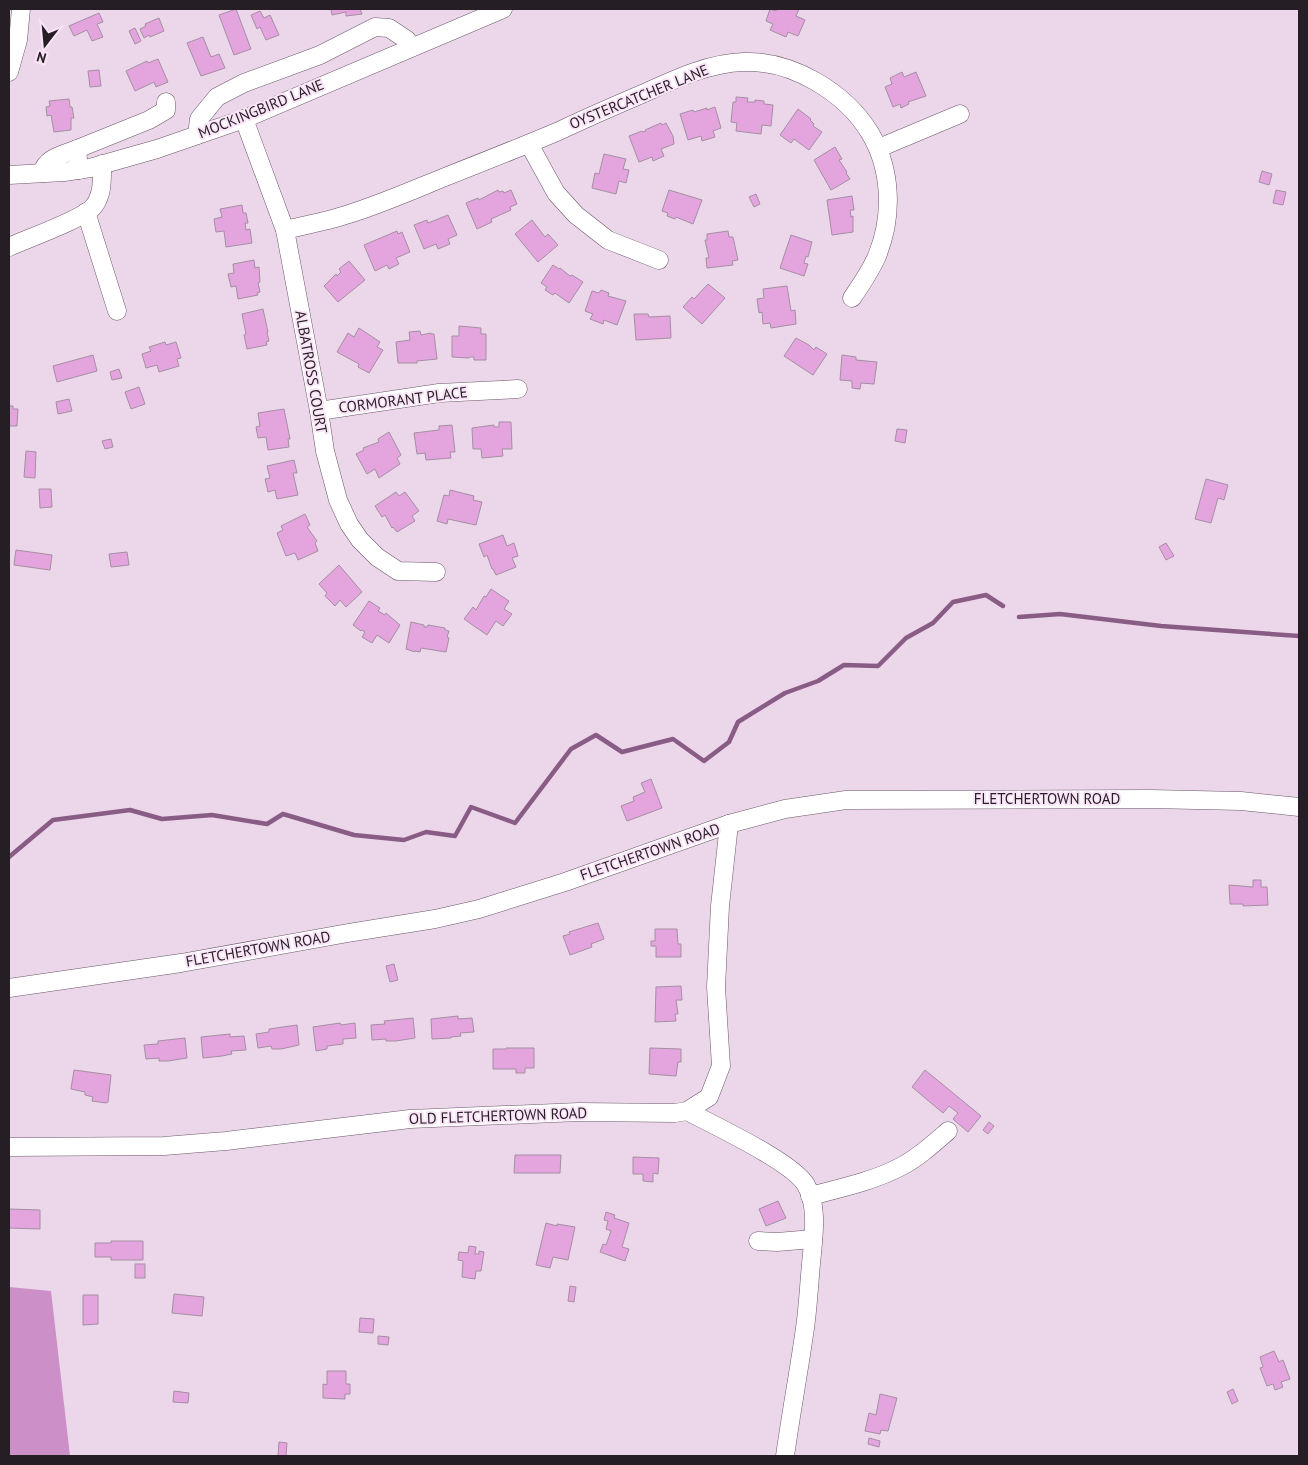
<svg xmlns="http://www.w3.org/2000/svg" width="1308" height="1465" viewBox="0 0 1308 1465" font-family="'PT Sans',sans-serif">
<rect width="100%" height="100%" fill="#ecd6ea"/>
<polygon fill="#cd8fc8" points="9,1287 51,1291 70,1456 9,1456"/>
<g fill="none" stroke-linecap="round" stroke-linejoin="round">
<g stroke="#895c85" stroke-width="4.5">
<polyline points="1019,617 1060,614 1161,626 1299,636"/>
<polyline points="9,857 53,820 130,810 162,819 212,815 267,824 283,814 354,835 404,840 426,832 455,836 471,807 515,823 571,749 596,735 622,752 673,739 704,761 729,742 738,722 785,693 818,681 844,665 878,666 906,638 933,623 953,602 986,595 1003,606"/>
</g>
</g>
<g fill="#e4a5df" stroke="#a48fa2">
<polygon points="236,9 251,49 234,55 219,15"/>
<polygon points="331,9 360,9 362,14 346,16 346,12 332,15"/>
<polygon points="770,9 776,11 777,9 799,9 796,16 805,20 798,36 788,32 786,37 770,30 773,24 766,21"/>
<polygon points="260,11 264,18 270,15 279,35 266,40 260,27 257,29 251,15"/>
<polygon points="99,13 103,22 97,24 103,37 92,41 87,30 74,36 69,26"/>
<polygon points="159,18 164,31 150,37 149,35 144,38 140,29 146,26 145,24"/>
<polygon points="135,28 141,41 135,44 129,31"/>
<polygon points="203,37 211,57 219,54 225,68 201,76 187,43"/>
<polygon points="158,59 168,82 156,87 154,82 135,91 126,71 147,61 148,63"/>
<polygon points="99,70 101,86 90,87 88,71"/>
<polygon points="902,72 904,77 916,72 926,96 908,102 909,104 901,108 900,104 893,107 885,87 892,84 890,78"/>
<polygon points="736,97 748,98 747,102 755,102 755,100 764,101 764,104 773,105 771,126 762,125 761,134 736,131 737,123 731,122 733,102 736,102"/>
<polygon points="69,99 70,107 72,107 74,118 71,118 71,130 54,132 51,115 47,116 46,107 50,106 49,101"/>
<polygon points="715,107 721,128 713,131 715,137 702,141 701,136 688,140 680,114 693,110 694,112 707,108 707,110"/>
<polygon points="798,109 811,119 810,120 814,124 813,126 822,132 809,150 794,139 791,143 780,135"/>
<polygon points="661,123 662,125 666,123 673,136 674,144 661,149 664,156 653,161 652,157 639,162 629,136 642,131 643,132 646,131 645,130"/>
<polygon points="835,147 842,159 839,160 847,172 846,173 850,179 831,190 814,160"/>
<polygon points="604,154 626,159 623,169 629,170 626,183 619,181 616,194 592,188 595,173 599,174"/>
<polygon points="1262,171 1272,174 1269,185 1259,182"/>
<polygon points="498,190 499,192 503,191 504,193 511,190 517,204 510,207 511,210 491,219 492,222 477,229 466,203 478,198 479,200"/>
<polygon points="669,190 702,200 693,224 676,217 675,219 667,216 668,213 662,211"/>
<polygon points="1276,190 1286,192 1283,205 1273,203"/>
<polygon points="756,194 760,204 754,207 749,197"/>
<polygon points="852,196 854,210 850,210 851,217 853,216 853,232 832,235 827,200"/>
<polygon points="242,205 243,213 246,213 248,223 245,223 246,230 250,229 252,243 226,247 224,231 216,232 214,219 222,217 220,209"/>
<polygon points="448,215 457,235 448,239 450,244 438,249 436,244 424,249 414,225 427,220 428,223"/>
<polygon points="532,220 545,237 548,234 558,245 538,262 515,234"/>
<polygon points="397,231 398,234 402,232 410,252 396,258 399,264 389,269 387,265 375,271 364,245"/>
<polygon points="728,231 729,237 733,237 738,260 732,261 733,265 707,268 706,258 709,258 705,240 707,240 707,234"/>
<polygon points="791,235 812,242 808,257 806,256 804,263 808,264 804,276 780,268"/>
<polygon points="254,260 255,268 259,267 260,282 258,283 260,292 257,293 258,295 238,299 236,286 231,287 228,274 234,273 233,264"/>
<polygon points="349,261 365,280 338,302 324,286 336,274 337,276 341,272 339,269"/>
<polygon points="553,265 559,269 560,268 570,276 572,275 583,282 569,303 555,293 553,295 545,290 547,287 541,283"/>
<polygon points="708,284 725,298 702,324 683,307 692,297 694,299"/>
<polygon points="787,286 791,311 795,310 796,324 771,328 770,323 763,324 762,312 759,313 757,299 764,298 763,289"/>
<polygon points="601,290 609,293 608,296 626,301 617,325 604,320 603,324 590,319 593,314 585,311 592,291 599,293"/>
<polygon points="263,309 268,332 267,332 269,341 266,342 267,345 247,349 244,335 246,334 242,314"/>
<polygon points="634,314 648,314 649,317 670,316 671,338 636,340"/>
<polygon points="459,326 481,328 481,334 486,334 486,360 474,360 474,357 469,357 469,358 452,357 452,336 459,336"/>
<polygon points="359,328 380,342 377,347 383,350 369,373 358,367 359,364 337,352 348,333 354,337"/>
<polygon points="420,331 421,335 431,333 431,334 434,334 437,359 417,361 417,363 398,363 396,342 410,340 409,332"/>
<polygon points="796,338 809,345 814,350 816,347 827,354 813,375 784,356"/>
<polygon points="165,342 166,345 176,342 181,358 177,359 179,366 159,372 157,365 146,368 142,354 151,351 149,347"/>
<polygon points="93,355 97,371 57,382 53,366"/>
<polygon points="842,355 856,357 856,360 877,362 874,384 861,383 860,389 852,388 852,381 840,380"/>
<polygon points="119,369 122,378 112,380 110,372"/>
<polygon points="139,387 145,404 131,409 125,392"/>
<polygon points="69,399 72,411 58,414 56,402"/>
<polygon points="9,406 13,406 13,409 18,409 17,426 9,426"/>
<polygon points="284,409 290,439 288,439 289,447 268,450 266,437 258,438 256,427 260,426 258,413"/>
<polygon points="499,422 511,422 512,449 502,449 503,456 482,458 481,449 473,449 472,428 494,425 494,427 499,427"/>
<polygon points="452,425 455,452 450,452 451,458 426,460 425,453 417,454 414,433 439,430 439,426"/>
<polygon points="897,429 907,430 905,443 895,441"/>
<polygon points="389,432 401,455 397,458 400,464 379,478 375,469 367,474 356,454 364,450 363,448 379,442 378,439"/>
<polygon points="111,439 113,447 105,449 102,441"/>
<polygon points="26,451 36,452 35,478 24,477"/>
<polygon points="294,460 297,473 293,473 298,495 277,499 275,490 268,492 265,479 270,478 267,466"/>
<polygon points="1206,479 1228,485 1224,500 1218,498 1211,523 1195,519"/>
<polygon points="39,489 51,489 52,507 40,508"/>
<polygon points="450,490 474,496 473,500 482,502 476,525 448,519 447,524 437,521 444,495 449,496"/>
<polygon points="396,492 399,496 405,492 419,511 412,516 415,521 397,532 393,527 392,528 385,515 382,517 375,506"/>
<polygon points="305,514 310,525 307,527 317,541 315,543 318,551 298,560 295,553 286,556 277,533 283,530 281,526"/>
<polygon points="503,535 507,546 514,543 518,556 512,558 516,567 496,575 493,569 492,569 487,555 484,557 479,544"/>
<polygon points="1166,543 1174,556 1166,560 1159,547"/>
<polygon points="16,550 52,555 50,570 14,565"/>
<polygon points="127,552 129,565 111,567 109,554"/>
<polygon points="339,565 362,592 346,607 340,600 335,606 325,596 327,593 319,584"/>
<polygon points="491,589 509,601 504,609 512,614 503,626 496,621 487,635 464,619 473,607 476,610 484,596 486,597"/>
<polygon points="369,601 380,608 378,611 385,615 386,613 400,625 389,643 377,635 372,643 362,637 365,632 362,630 361,631 353,625"/>
<polygon points="411,622 424,625 424,627 427,627 428,625 445,628 445,630 449,631 447,637 449,638 446,652 421,648 420,652 415,651 415,652 406,649"/>
<polygon points="651,779 662,808 627,821 621,806 634,801 633,797 645,792 641,783"/>
<polygon points="1253,880 1261,880 1261,887 1267,887 1268,905 1243,906 1243,904 1230,904 1229,885 1253,887"/>
<polygon points="598,923 604,939 591,944 592,947 570,955 563,936 570,934 569,932"/>
<polygon points="655,929 677,929 678,944 681,944 681,957 656,957 656,946 651,946 651,941 655,941"/>
<polygon points="394,964 398,980 390,982 386,966"/>
<polygon points="681,986 682,1000 676,1000 678,1014 675,1014 676,1021 655,1022 656,987"/>
<polygon points="458,1016 458,1019 472,1018 474,1032 460,1033 461,1036 451,1037 451,1038 432,1039 431,1019"/>
<polygon points="413,1018 415,1038 396,1041 386,1041 386,1039 372,1040 371,1025 385,1024 384,1021"/>
<polygon points="340,1023 341,1025 355,1023 356,1038 343,1039 343,1044 327,1046 327,1049 316,1051 313,1027"/>
<polygon points="297,1025 299,1045 281,1049 272,1049 271,1046 258,1048 256,1034 269,1032 269,1029"/>
<polygon points="230,1034 230,1037 244,1036 246,1050 231,1051 232,1054 222,1056 203,1058 201,1037"/>
<polygon points="185,1038 187,1058 168,1061 159,1061 159,1058 146,1059 144,1045 158,1044 158,1041"/>
<polygon points="506,1048 534,1048 534,1068 525,1068 525,1073 516,1073 516,1069 493,1069 493,1049 506,1049"/>
<polygon points="650,1048 681,1049 681,1062 678,1062 676,1076 649,1074"/>
<polygon points="74,1070 111,1075 108,1102 106,1103 92,1101 93,1097 85,1095 85,1092 71,1089"/>
<polygon points="925,1070 981,1116 968,1132 953,1119 958,1113 949,1106 943,1113 912,1087"/>
<polygon points="989,1122 994,1126 988,1134 983,1130"/>
<polygon points="515,1155 561,1155 560,1173 514,1173"/>
<polygon points="633,1157 659,1158 658,1174 653,1173 653,1182 643,1181 643,1174 633,1174"/>
<polygon points="778,1201 786,1218 766,1226 759,1209"/>
<polygon points="9,1209 40,1210 40,1229 9,1228"/>
<polygon points="606,1212 615,1215 614,1218 629,1223 622,1247 629,1249 625,1261 600,1252 603,1244 606,1245 611,1231 606,1229 608,1221 604,1220"/>
<polygon points="546,1223 557,1226 557,1224 575,1227 568,1260 553,1257 550,1268 536,1265"/>
<polygon points="111,1241 143,1241 143,1260 111,1260 111,1257 95,1257 95,1243 111,1243"/>
<polygon points="469,1246 476,1247 475,1254 479,1254 479,1251 484,1252 481,1271 476,1271 475,1279 462,1277 463,1261 458,1260 459,1252 468,1253"/>
<rect x="135" y="1264" width="10" height="14"/>
<polygon points="570,1286 576,1287 574,1302 568,1301"/>
<polygon points="174,1294 204,1297 202,1316 172,1313"/>
<polygon points="83,1295 98,1295 98,1324 83,1325"/>
<polygon points="360,1318 374,1319 373,1333 359,1332"/>
<polygon points="378,1336 389,1337 388,1345 378,1344"/>
<polygon points="1274,1351 1279,1362 1283,1360 1290,1379 1281,1382 1283,1387 1275,1390 1273,1384 1267,1386 1260,1368 1263,1367 1260,1357"/>
<polygon points="327,1371 346,1371 346,1384 350,1384 350,1394 345,1394 345,1399 323,1398 323,1384 327,1385"/>
<polygon points="1233,1389 1238,1401 1232,1404 1227,1392"/>
<polygon points="174,1391 189,1393 188,1403 173,1402"/>
<polygon points="880,1394 897,1398 888,1431 881,1430 880,1434 865,1431 869,1413 876,1415"/>
<polygon points="869,1438 880,1441 879,1447 868,1444"/>
<polygon points="279,1442 287,1443 286,1456 278,1456"/>
</g>
<g fill="none" stroke-linecap="round" stroke-linejoin="round">
<g stroke="#6b5869" stroke-width="19">
<g id="minor">
<polyline points="9,72 18,40 21,9"/>
<polyline points="244,119 285,230 319,411 325,451 338,500 349,524 360,540 377,557 398,571 436,572"/>
<polyline points="197,135 199,119 217,97 244,83 320,55 375,27 389,28 407,40 410,48"/>
<polyline points="529,144 556,193 576,215 608,240 659,260"/>
<polyline points="879,148 960,114"/>
<polyline points="79,170 77,149 149,120 166,110 166,102"/>
<path d="M42 173C46 157 63 155 77 149"/>
<polyline points="9,175 64,172 90,168 157,149 244,119 503,9"/>
<polyline points="86,212 117,311"/>
<path d="M285 230C306 225 328 221 349 214 381 204 413 190 445 177 483 162 521 147 559 131 586 118 614 106 642 94 673 80 708 63 743 62 792 60 845 92 870 133 892 170 893 217 877 256 871 270 861 285 852 298"/>
<path d="M9 247C26 239 84 219 94 206 103 194 102 179 102 164"/>
<polyline points="319,411 439,393 518,389"/>
<polyline points="9,988 181,963 348,933 435,919 479,909 565,882 729,824 785,809 846,800 1150,799 1241,801 1299,807"/>
<path d="M687 1111C713 1125 793 1162 806 1185 819 1207 813 1240 811 1264 809 1285 808 1307 805 1328 799 1371 791 1413 785 1456"/>
<polyline points="9,1147 164,1146 226,1141 410,1119 579,1112 675,1113 687,1111 709,1097 721,1066 716,987 720,906 729,824"/>
<path d="M810 1196C841 1188 874 1181 902 1166 919 1157 933 1144 948 1131"/>
<polyline points="758,1241 777,1242 813,1239"/>
</g>
</g>
<use href="#minor" stroke="#fff" stroke-width="18"/>
</g>
<g text-anchor="middle" stroke-width="4" stroke-linejoin="round" paint-order="stroke">
<g font-size="15" fill="#261e25" stroke="#fae4f7">
<text transform="translate(639 97) rotate(-22)" y="5">OYSTERCATCHER LANE</text>
<text transform="translate(261 109) rotate(-22)" y="5">MOCKINGBIRD LANE</text>
<text transform="translate(311 372) rotate(80)" y="5">ALBATROSS COURT</text>
<text transform="translate(403 400) rotate(-7)" y="5">CORMORANT PLACE</text>
<text x="1047" y="804">FLETCHERTOWN ROAD</text>
<text transform="translate(650 852) rotate(-19)" y="5">FLETCHERTOWN ROAD</text>
<text transform="translate(258 949) rotate(-10)" y="5">FLETCHERTOWN ROAD</text>
<text transform="translate(498 1116) rotate(-2)" y="5">OLD FLETCHERTOWN ROAD</text>
</g>
</g>
<rect width="1308" height="1465" fill="none" stroke="#261e25" stroke-width="20"/>
<g transform="translate(45 45) rotate(196)" stroke="#fae4f7" stroke-width="4" paint-order="stroke">
<path d="M0-4L9 19L0 12L-9 19Z" fill="#261e25"/>
<text y="-8" font-size="14" font-weight="bold" text-anchor="middle" fill="#261e25">N</text>
</g>
</svg>
